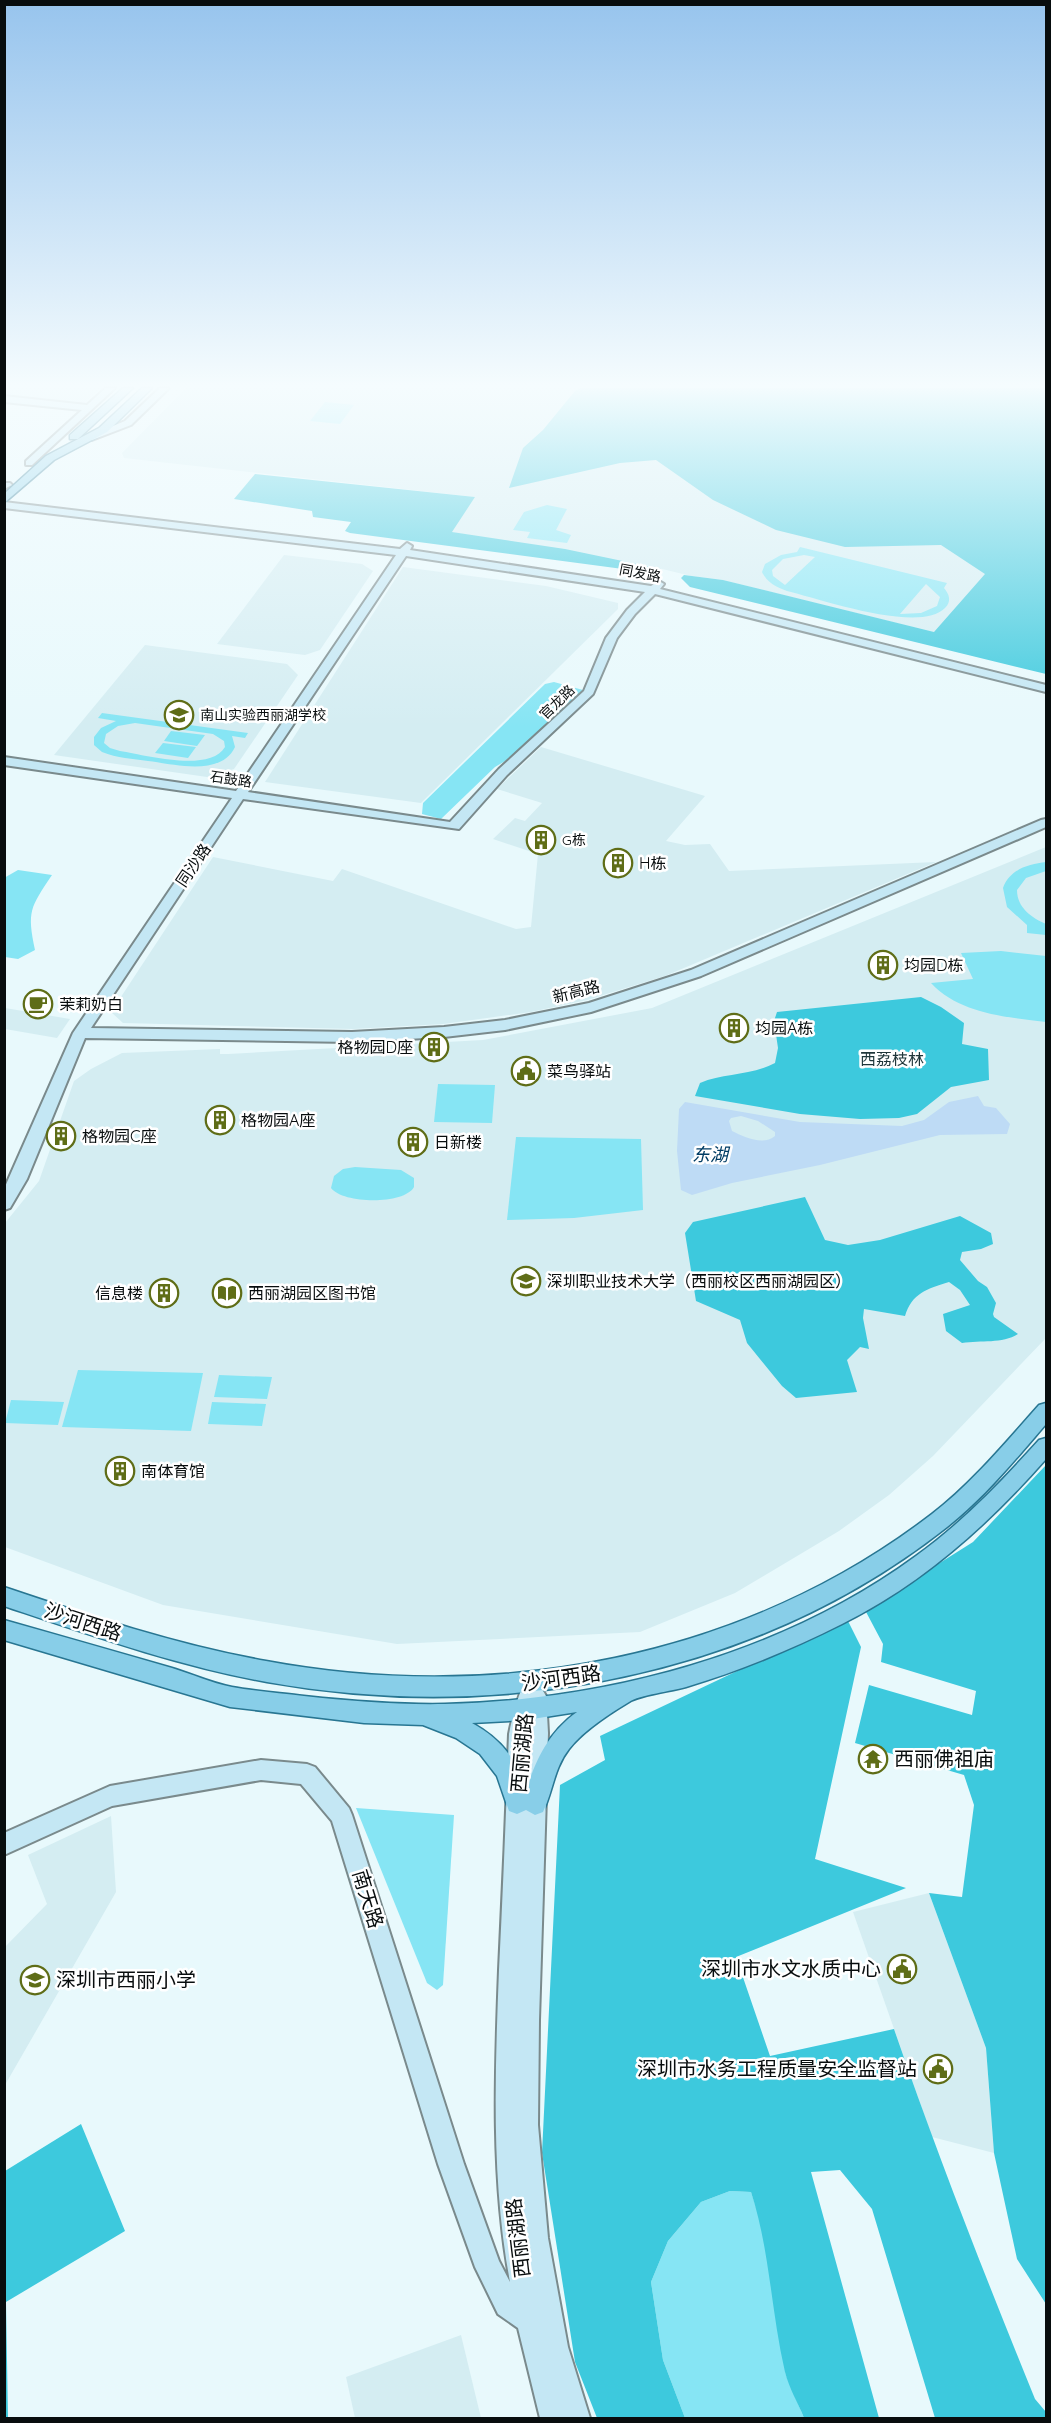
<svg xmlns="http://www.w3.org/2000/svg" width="1051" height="2423" viewBox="0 0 1051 2423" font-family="Quicksand,'Noto Sans SC',sans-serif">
<rect width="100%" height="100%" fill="#e8f9fc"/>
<g fill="#d4edf2">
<polygon points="5,388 101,388 83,404 5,396"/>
<polygon points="186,388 869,388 1046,660 723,580 691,576 650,566 451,532 475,497 124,458 122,453"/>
<polygon points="284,555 362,564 373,571 320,650 305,655 217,644"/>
<polygon points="403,567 546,586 618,603 618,609 421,803 265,782"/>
<polygon points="145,645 287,664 298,675 234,769 207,777 54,755"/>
<polygon points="541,747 705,796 666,841 685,845 710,844 729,871 936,862 665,976 587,1000 531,1012 443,1024 353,1029 123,1023 111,1012 213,857 333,881 342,869 516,929 531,927 538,854 493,839 515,818 525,821 542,803 497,789"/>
<polygon points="1046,847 1046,1338 933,1456 889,1495 839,1531 735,1593 640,1632 397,1644 163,1605 5,1547 5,1223 39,1181 74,1081 91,1069 122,1053 220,1049 220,1054 228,1054 483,1040 652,1008"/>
<polygon points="4,1008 5,1008 70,1019 57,1038 5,1029"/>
<polygon points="111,1816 116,1892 5,2085 5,1947 47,1904 28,1855"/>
<polygon points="929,1893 986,2048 994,2153 932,2137 853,1912"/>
<polygon points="461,2335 481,2418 355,2418 346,2377"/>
</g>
<g fill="#86e5f4" fill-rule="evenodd">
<polygon points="325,402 354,405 340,424 310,421"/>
<polygon points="547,505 567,509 556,530 571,535 567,543 527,538 530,532 513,530 524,512"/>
<path d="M800 547 947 583 944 588C949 594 952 601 945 608 920 634 820 599 787 591 777 587 767 583 762 572L765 564 781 555 797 552ZM804 555 815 557 785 585 773 576 772 570 783 559ZM926 584 940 597 937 606 921 613 900 614Z"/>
<polygon points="554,682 583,690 582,694 512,757 495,767 441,819 422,814 423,803 545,684"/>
<path d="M102 713 248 733 245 738 232 736 235 747C221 777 173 764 148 761 133 759 117 758 102 752L94 745V737L101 728 116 721 98 718ZM135 723 213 734 224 741 225 747C210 773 145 755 120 751L110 748 104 743 106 734 118 726Z"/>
<polygon points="171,731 205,735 197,746 164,741"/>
<polygon points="163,743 196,747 188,758 155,753"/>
<path d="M1046 862V871L1026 878 1017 890C1017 908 1032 918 1046 924V935L1027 933V925L1007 907 1003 888C1010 869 1029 864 1046 862Z"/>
<path d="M18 870 52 875C30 908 27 911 35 950L18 959 5 957 4 878Z"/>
<path d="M1001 951 1046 956V1022C1006 1017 960 1014 931 983L973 979 961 953Z"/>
<polygon points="438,1084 495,1085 492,1123 434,1122"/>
<polygon points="516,1137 641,1139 643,1210 574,1218 507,1220"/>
<path d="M355 1167 401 1170 414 1178V1187C404 1205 343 1204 331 1188L334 1176 343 1169Z"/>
<polygon points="78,1370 203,1373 191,1431 62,1427"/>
<polygon points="219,1375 272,1377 267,1399 214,1397"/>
<polygon points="11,1400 64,1402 58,1425 5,1423"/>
<polygon points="212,1402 266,1404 262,1426 208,1424"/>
<polygon points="356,1808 454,1815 443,1985 437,1990 427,1983"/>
<polygon points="730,2191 751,2192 762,2225 786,2375 804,2418 685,2418 663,2360 651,2282 668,2241 701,2202"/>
</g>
<g fill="#3dc9dd">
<polygon points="581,388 1046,388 1046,674 690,587 681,578 684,575 723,580 934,632 985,574 941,545 845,547 776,530 713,500 656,460 620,463 509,488 523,448 543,430 575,391"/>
<polygon points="255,474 475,497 452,532 565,549 661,569 653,573 350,533 345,531 351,522 313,517 312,511 234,499"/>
<path d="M921 997 941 1007 964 1023 962 1044 988 1049 989 1080 951 1087 917 1114 899 1118 860 1119 800 1114 695 1096 700 1083C724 1073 751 1076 775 1063L778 1048 774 1021 777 1012Z"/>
<path d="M805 1197 825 1240 848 1245 880 1240 960 1216 991 1233 993 1244 981 1249 962 1252 960 1260 978 1281 987 1287 996 1303 993 1314 994 1317 1018 1334C1002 1344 981 1340 962 1343L946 1331 943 1314 970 1305 960 1290 949 1282C927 1289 912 1293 905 1316L864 1309 863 1318 869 1349 860 1347 847 1360 857 1392 796 1398 782 1386 747 1343 740 1320 696 1301 685 1233 693 1222Z"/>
<polygon points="1046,1465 1046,2304 1017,2259 994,2153 986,2048 929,1893 962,1897 974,1805 964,1775 855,1743 869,1685 972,1715 976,1691 881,1662 883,1644 865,1610 973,1542"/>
<path d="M847 1619 861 1647 815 1859 906 1888 736 1957 770 2056 894 2029C937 2154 985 2276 1035 2399L1046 2412V2418H935L872 2209 840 2170 811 2172 879 2418H804C798 2403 789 2388 785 2372 771 2312 770 2250 751 2192L730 2191 701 2202 668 2241 651 2282 663 2360 685 2418H597L575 2362 542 2153 560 1785 605 1760 600 1736Z"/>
<polygon points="81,2124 125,2231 6,2302 8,2418 5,2418 5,2171"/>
</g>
<path fill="#bedbf5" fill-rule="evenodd" d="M978 1096 984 1106 996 1108 1010 1124 1007 1134 940 1135 820 1165 732 1183 692 1195 681 1190 677 1151 679 1109 685 1102 800 1122 902 1126 924 1120 949 1102ZM741 1116 758 1121 775 1132V1136C763 1146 744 1137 732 1131L729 1121 731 1118Z"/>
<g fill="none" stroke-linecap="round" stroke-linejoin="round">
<g stroke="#7a8a8c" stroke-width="4">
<g id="secondary">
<polygon points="106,388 115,388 32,465 26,465 26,461 82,410 4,402 4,396 87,405"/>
<polygon points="160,388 169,388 131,425 92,440 84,438 125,421"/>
<polygon points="4,483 10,483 12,485 4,489"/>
<path d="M4 502 400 549 407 543 412 546 410 550 651 586 659 581 664 584 660 589 1046 685V692L655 594 635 614 617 638 593 694 507 775 459 829 243 799 91 1028 352 1032 444 1027 505 1020 589 1003 691 970 1041 820 1046 819V827L701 976 591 1012 505 1030 444 1037 352 1042 85 1038 27 1179 10 1208 4 1210V1189L73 1033 232 798 4 765V757L236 791 396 555 4 508ZM406 556 645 592 627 610 606 638 584 691 499 769 450 822 248 792Z"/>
<path d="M534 1674 541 1676 544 1683 542 1689 546 1696 548 1733 539 2020 538 2125 548 2238 568 2347 590 2418H540L518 2328 498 2314 475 2267 438 2164 332 1821 301 1784 261 1780 112 1806 4 1855V1833L110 1786 261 1760 307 1764 315 1767 349 1808 352 1815 464 2164 499 2261 510 2282C491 2180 495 2074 499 1970 503 1891 506 1813 509 1734 513 1713 518 1696 527 1676Z"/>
</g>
</g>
<g stroke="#287692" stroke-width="3">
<g id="primary">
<polygon points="123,388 133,388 78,439 70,439 70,435"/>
<polygon points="142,388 152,388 107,432 54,460 4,503 4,494 46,456 99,428"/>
<path d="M1046 1403V1424C1015 1460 985 1497 947 1527 757 1677 503 1724 267 1682 178 1666 90 1635 4 1606V1587C90 1616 177 1645 266 1661 497 1704 743 1659 932 1514 972 1483 1005 1443 1039 1405Z"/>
<path d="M1046 1438V1459C987 1526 922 1584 842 1624 792 1649 740 1671 686 1687 673 1691 639 1695 629 1702 609 1714 584 1730 569 1749 554 1768 553 1791 543 1812L535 1815 526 1810 517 1814 509 1811 497 1776 480 1754 456 1738 423 1725 364 1723 230 1707 4 1640V1620C61 1636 117 1652 172 1668 192 1674 211 1683 232 1687 255 1691 280 1693 304 1696 351 1701 398 1705 445 1704 609 1700 782 1654 916 1556 962 1523 1001 1482 1039 1440ZM577 1712C549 1732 535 1760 526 1792 518 1760 501 1739 472 1723L526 1720Z"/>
</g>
</g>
<use href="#secondary" fill="#c4e7f4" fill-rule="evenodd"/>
<use href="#primary" fill="#88cee8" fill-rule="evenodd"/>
</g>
<linearGradient id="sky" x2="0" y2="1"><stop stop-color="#97c4ed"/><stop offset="0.53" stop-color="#f5fcfe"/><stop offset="1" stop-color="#f5fcfe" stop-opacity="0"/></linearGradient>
<rect width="1051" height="727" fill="url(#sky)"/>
<defs>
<g id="school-ring" transform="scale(1.5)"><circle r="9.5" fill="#fff" stroke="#5f6d17" stroke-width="1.5"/><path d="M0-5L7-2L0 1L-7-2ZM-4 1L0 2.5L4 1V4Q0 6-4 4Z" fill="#5f6d17"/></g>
<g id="building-ring" transform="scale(1.5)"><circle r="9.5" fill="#fff" stroke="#5f6d17" stroke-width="1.5"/><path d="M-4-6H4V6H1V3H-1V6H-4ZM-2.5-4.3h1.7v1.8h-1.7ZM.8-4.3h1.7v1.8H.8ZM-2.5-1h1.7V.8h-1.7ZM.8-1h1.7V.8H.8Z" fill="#5f6d17"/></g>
<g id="cafe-ring" transform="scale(1.5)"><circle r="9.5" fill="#fff" stroke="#5f6d17" stroke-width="1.5"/><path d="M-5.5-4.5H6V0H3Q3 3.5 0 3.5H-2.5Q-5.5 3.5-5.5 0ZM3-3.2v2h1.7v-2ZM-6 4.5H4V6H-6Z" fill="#5f6d17"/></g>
<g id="civic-ring" transform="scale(1.5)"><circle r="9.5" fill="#fff" stroke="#5f6d17" stroke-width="1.5"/><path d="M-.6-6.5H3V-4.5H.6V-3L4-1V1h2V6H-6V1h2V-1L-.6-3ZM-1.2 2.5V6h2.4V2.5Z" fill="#5f6d17"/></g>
<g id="university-ring" transform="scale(1.5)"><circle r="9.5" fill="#fff" stroke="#5f6d17" stroke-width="1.5"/><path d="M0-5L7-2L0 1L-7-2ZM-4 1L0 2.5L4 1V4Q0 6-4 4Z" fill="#5f6d17"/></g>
<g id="library-ring" transform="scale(1.5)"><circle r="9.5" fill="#fff" stroke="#5f6d17" stroke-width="1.5"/><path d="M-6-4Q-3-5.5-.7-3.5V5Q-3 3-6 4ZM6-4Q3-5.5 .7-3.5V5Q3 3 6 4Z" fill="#5f6d17"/></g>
<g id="temple-ring" transform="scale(1.5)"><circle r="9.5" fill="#fff" stroke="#5f6d17" stroke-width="1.5"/><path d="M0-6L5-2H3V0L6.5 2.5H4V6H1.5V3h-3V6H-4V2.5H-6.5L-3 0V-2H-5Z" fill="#5f6d17"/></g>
</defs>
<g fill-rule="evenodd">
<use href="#school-ring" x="179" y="715"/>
<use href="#building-ring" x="541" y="840"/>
<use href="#building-ring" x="618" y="863"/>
<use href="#building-ring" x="883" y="965"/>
<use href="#cafe-ring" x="38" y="1004"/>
<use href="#building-ring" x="734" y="1028"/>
<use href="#building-ring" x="434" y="1047"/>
<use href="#civic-ring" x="526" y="1071"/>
<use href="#building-ring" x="220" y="1120"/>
<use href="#building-ring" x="61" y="1136"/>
<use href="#building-ring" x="413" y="1142"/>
<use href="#university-ring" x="526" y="1281"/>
<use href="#building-ring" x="164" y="1293"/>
<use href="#library-ring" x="227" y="1293"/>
<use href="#building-ring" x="120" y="1471"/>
<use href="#temple-ring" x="873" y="1759"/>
<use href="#civic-ring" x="902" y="1969"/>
<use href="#school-ring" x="35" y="1980"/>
<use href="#civic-ring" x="938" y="2069"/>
</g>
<g text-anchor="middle" stroke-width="5" stroke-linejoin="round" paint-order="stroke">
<g font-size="14" fill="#080d0e" stroke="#fff">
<text transform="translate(640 573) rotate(11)" y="5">同发路</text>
<text transform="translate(557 702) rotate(-44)" y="5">官龙路</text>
<text transform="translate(231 779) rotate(8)" y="5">石鼓路</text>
</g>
<g font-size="14" fill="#080d0e" stroke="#fff" text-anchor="start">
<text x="200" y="720">南山实验西丽湖学校</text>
<text x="562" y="845">G栋</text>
</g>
<g font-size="16" fill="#080d0e" stroke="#fff" text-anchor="start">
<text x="639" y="869">H栋</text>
<text x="904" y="971">均园D栋</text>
<text x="59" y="1010">茉莉奶白</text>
<text x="755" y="1034">均园A栋</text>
<text x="413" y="1053" text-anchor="end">格物园D座</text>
<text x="547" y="1077">菜鸟驿站</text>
<text x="241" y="1126">格物园A座</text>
<text x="82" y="1142">格物园C座</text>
<text x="434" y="1148">日新楼</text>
<text x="547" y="1287">深圳职业技术大学（西丽校区西丽湖园区）</text>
<text x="143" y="1299" text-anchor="end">信息楼</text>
<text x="248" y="1299">西丽湖园区图书馆</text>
<text x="141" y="1477">南体育馆</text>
</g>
<g font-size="16" fill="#080d0e" stroke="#fff">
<text transform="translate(193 865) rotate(-56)" y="6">同沙路</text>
<text transform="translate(576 991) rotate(-14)" y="6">新高路</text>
</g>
<g font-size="16" fill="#1f363a" stroke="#fff">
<text x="892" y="1065">西荔枝林</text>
</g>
<g font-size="18" font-style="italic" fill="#003c64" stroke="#fff">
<text x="710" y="1161">东湖</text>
</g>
<g font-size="20" fill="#080d0e" stroke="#fff">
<text transform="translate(83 1622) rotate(18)" y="7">沙河西路</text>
<text transform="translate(561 1678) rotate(-8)" y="7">沙河西路</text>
<text transform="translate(522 1753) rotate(-85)" y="7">西丽湖路</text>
<text transform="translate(368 1899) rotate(73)" y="7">南天路</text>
<text transform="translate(518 2238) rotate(-97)" y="7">西丽湖路</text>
</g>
<g font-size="20" fill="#080d0e" stroke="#fff" text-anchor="start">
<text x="894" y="1766">西丽佛祖庙</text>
<text x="881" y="1976" text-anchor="end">深圳市水文水质中心</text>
<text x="56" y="1987">深圳市西丽小学</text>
<text x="917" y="2076" text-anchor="end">深圳市水务工程质量安全监督站</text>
</g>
</g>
<rect width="1051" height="2423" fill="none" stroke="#080d0e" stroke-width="12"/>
</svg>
